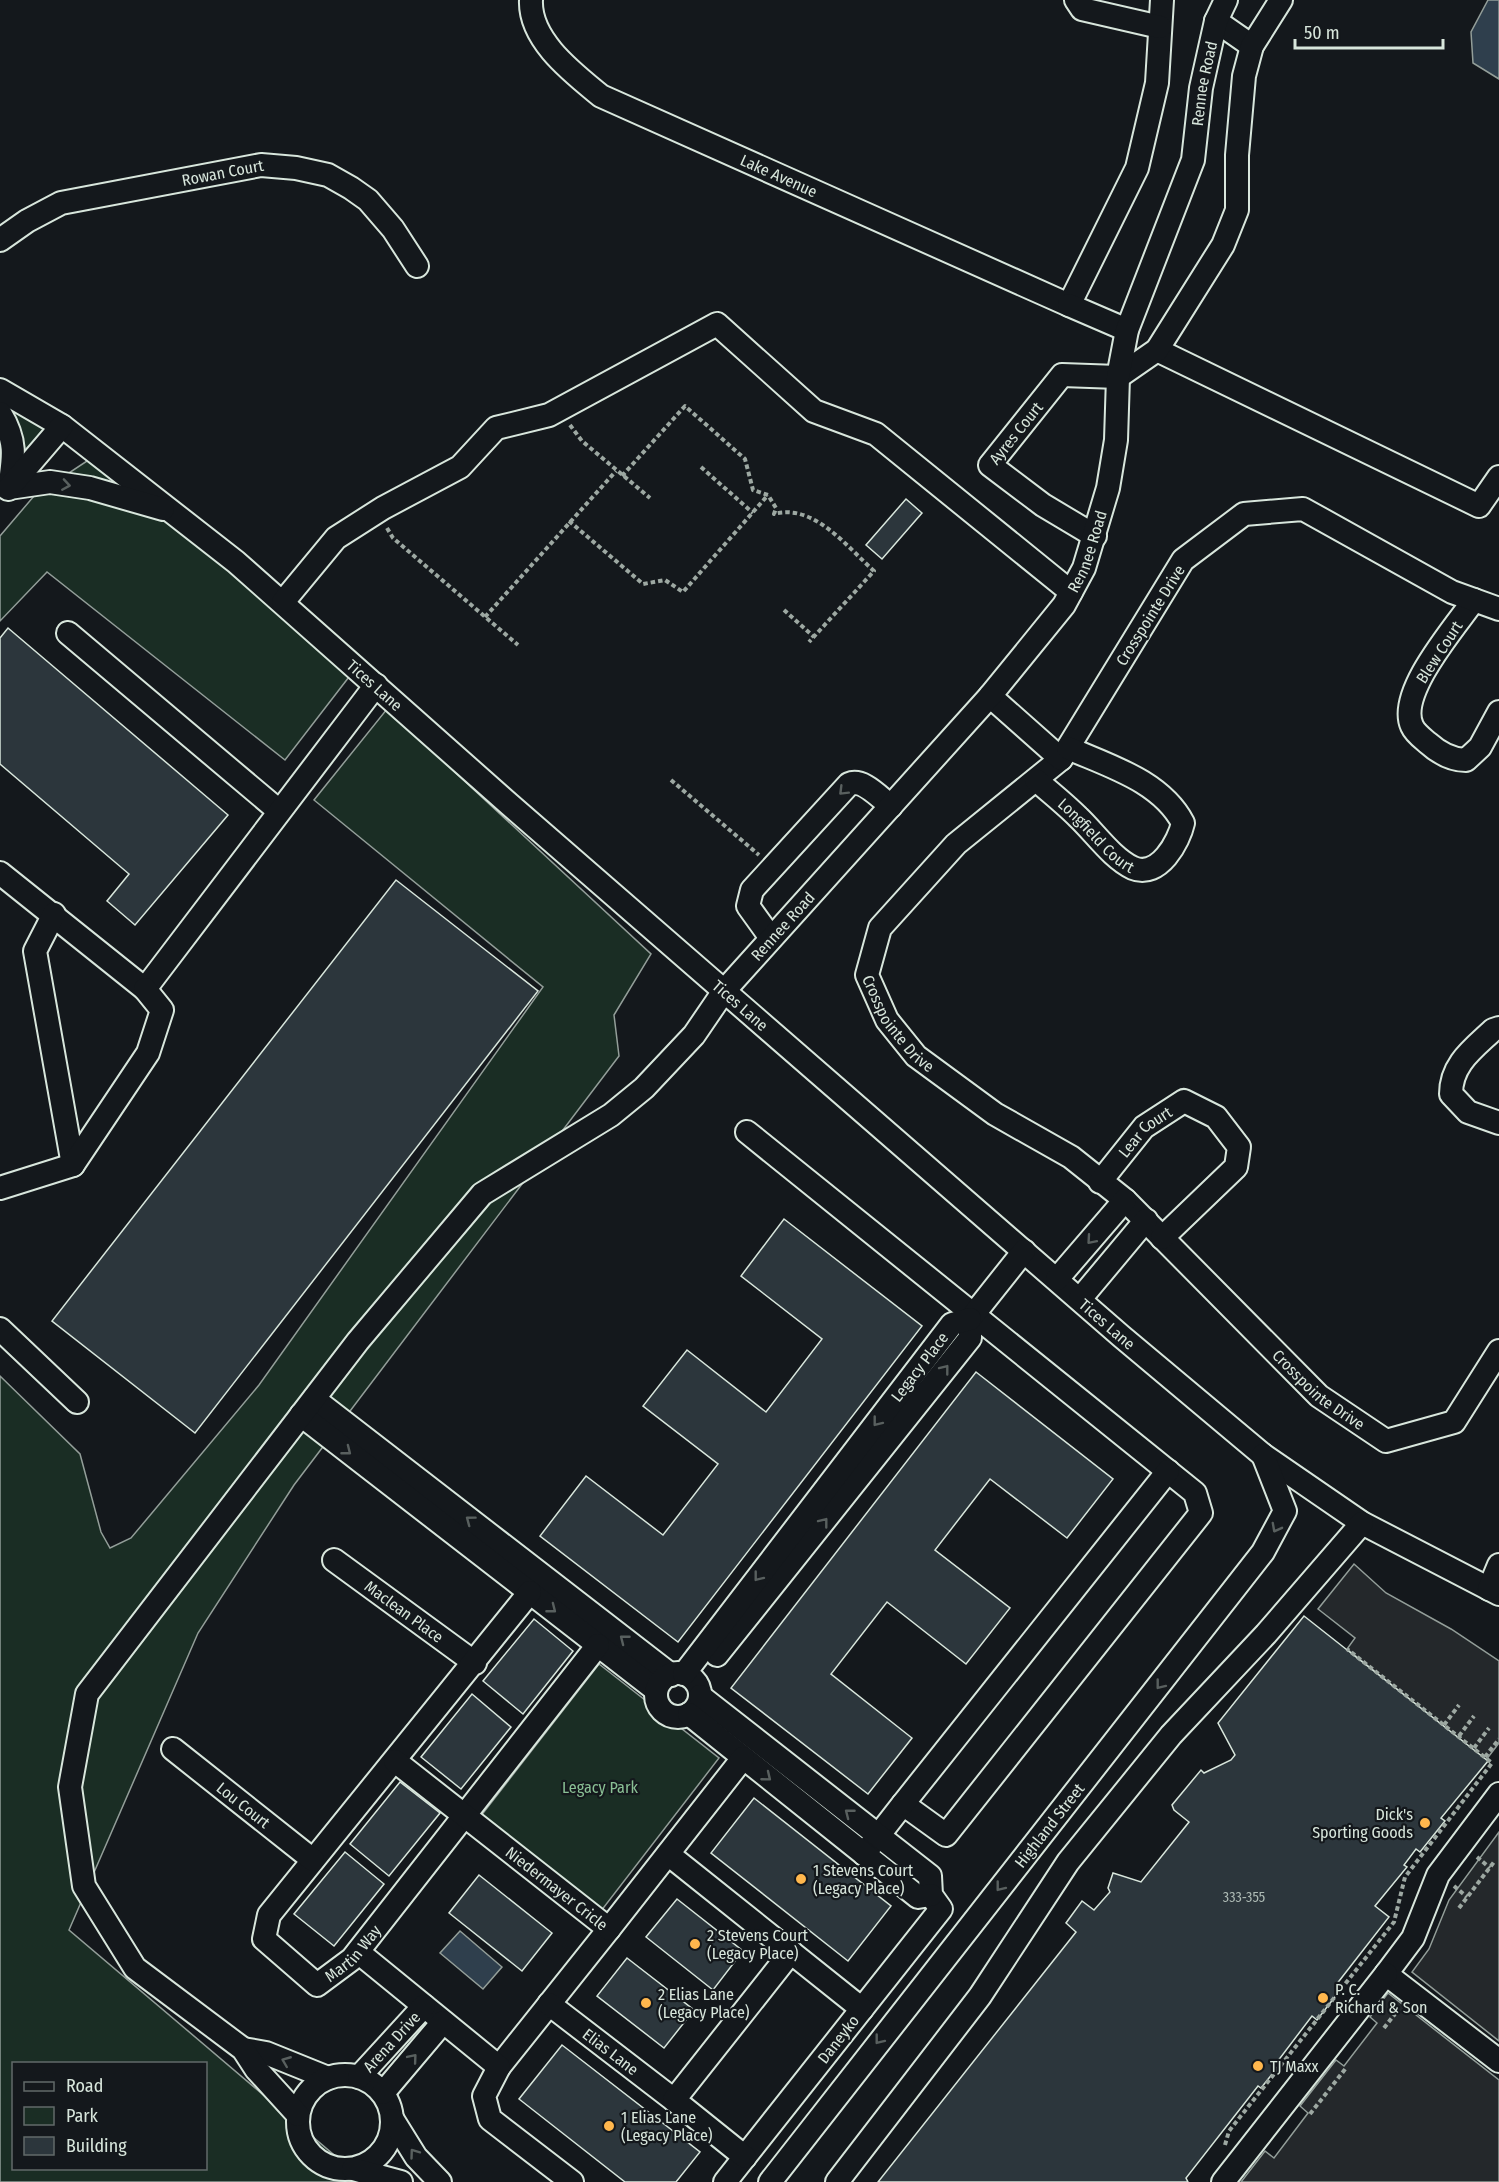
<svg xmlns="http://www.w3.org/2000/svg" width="1499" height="2182" viewBox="0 0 1499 2182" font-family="'Fira Sans Condensed',sans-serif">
<rect width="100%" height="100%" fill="#14181c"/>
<g fill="#1a2d24" stroke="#939e99" stroke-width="1.5" fill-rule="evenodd">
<polygon points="0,390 62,426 0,498"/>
<polygon points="93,457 352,673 285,760 47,572 0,621 0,536 34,496"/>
<path d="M387 709 651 954 614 1015 619 1056 294 1485 198 1633 69 1930 366 2182H0V1376L80 1454 101 1532 110 1548 131 1538 259 1385 543 987 314 800ZM14 2064H206V2168H14Z"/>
<polygon points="599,1664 719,1758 601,1911 480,1817"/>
</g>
<g fill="#24282b" stroke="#939e99" stroke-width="1.5">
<polygon points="1354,1564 1386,1593 1451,1629 1499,1661 1499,1743 1486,1760 1347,1649 1355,1638 1318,1609"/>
<polygon points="1499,1832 1499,2041 1412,1972 1429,1949 1449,1900"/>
<polygon points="1388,1993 1499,2080 1499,2182 1241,2182 1265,2151 1274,2158 1308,2113 1300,2106 1336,2060 1344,2066 1377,2023 1370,2017"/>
</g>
<g fill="#2f3f4d" stroke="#939e99" stroke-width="1.5">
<polygon points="1488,0 1499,0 1499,79 1473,63 1471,32"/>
<polygon points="460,1931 502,1967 483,1989 440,1953"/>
</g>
<g fill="#2c363c" stroke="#d8e6dc" stroke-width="1.5">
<polygon points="906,499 922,513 882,559 866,545"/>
<polygon points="8,628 228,815 135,925 107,901 129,874 0,764 0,638"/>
<polygon points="396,880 538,991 195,1433 52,1321"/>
<polygon points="784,1219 922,1326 678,1642 540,1536 586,1476 663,1535 718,1464 643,1406 687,1350 766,1412 822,1339 741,1276"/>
<polygon points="976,1372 1113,1479 1067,1538 990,1479 935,1550 1010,1608 966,1664 887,1602 831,1674 912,1738 868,1794 731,1688"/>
<polygon points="1304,1616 1488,1761 1441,1818 1445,1821 1420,1852 1416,1849 1404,1865 1407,1867 1375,1906 1389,1917 1336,1985 1341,1989 1317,2020 1312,2016 1274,2066 1277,2068 1261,2088 1258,2086 1186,2178 1188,2182 878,2182 1076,1932 1066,1923 1082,1901 1094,1910 1110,1892 1108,1888 1113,1873 1141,1882 1189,1822 1174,1810 1172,1805 1201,1770 1204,1773 1231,1760 1235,1755 1218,1723"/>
<polygon points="534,1619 573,1651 523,1714 483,1681"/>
<polygon points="472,1694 511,1727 461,1789 421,1757"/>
<polygon points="400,1782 440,1813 389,1876 350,1844"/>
<polygon points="754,1798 891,1906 848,1961 711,1853"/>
<polygon points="345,1852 384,1884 334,1946 294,1914"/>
<polygon points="479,1875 552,1933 522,1971 449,1913"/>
<polygon points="677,1899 743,1951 713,1990 646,1937"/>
<polygon points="627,1958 694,2010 664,2048 597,1996"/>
<polygon points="562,2045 700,2152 676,2182 625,2182 519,2099"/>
</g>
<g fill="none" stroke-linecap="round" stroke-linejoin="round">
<g stroke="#d8e6dc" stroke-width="26">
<g id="minor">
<path id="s1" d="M531 0C529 40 573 73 601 96L1069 305 1137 168 1157 83 1162 0"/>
<polyline points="1076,0 1082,9 1160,27"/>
<polyline points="1216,21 1252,46"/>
<path id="s2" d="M0 240 27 221 61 203 261 165 296 168 328 175 351 188 368 200 393 229 417 266"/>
<polyline points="1069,305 1127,330"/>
<polyline points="1157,350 1479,506 1499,477"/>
<path id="s3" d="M0 390 62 426 236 562 509 804 1121 1336 1263 1455 1362 1523 1499 1594"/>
<path d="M0 413C17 441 14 457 9 488L50 482 90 488 163 509"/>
<polyline points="8,489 62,426"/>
<path id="s4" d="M1095 536 1043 505 990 465 1062 375 1118 377 1157 350 1223 245 1237 210V155L1244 76 1252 46 1281 0"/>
<path d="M1474 600C1455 627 1397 693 1412 726 1415 733 1422 738 1428 743 1438 752 1452 760 1466 760L1480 747 1499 712"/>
<polyline points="283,602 336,538 383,508 460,467 496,428 549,415 717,324 814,411 876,434 1071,592"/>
<path id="s5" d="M1499 609 1452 592 1303 509 1244 514 1183 560 1061 759 956 844 880 928 867 975 887 1020 916 1056 995 1114 1071 1157 1125 1200 1319 1396 1386 1441 1454 1422 1499 1351"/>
<polyline points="68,633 279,811"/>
<polyline points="990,696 1061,759"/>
<path id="s6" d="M1036 780C1050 792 1065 804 1078 817 1095 833 1112 858 1133 868 1159 879 1179 841 1183 823 1161 781 1109 766 1068 748"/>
<polyline points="0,873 145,989 376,685"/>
<polyline points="54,914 35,951 73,1165"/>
<path d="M771 938 748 906 752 890 849 784C863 778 880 798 891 806"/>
<path d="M1499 1028 1493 1030C1473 1049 1451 1064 1451 1094L1468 1112 1499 1123"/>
<polyline points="747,1132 1195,1493 1201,1513 946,1835 903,1804 864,1854"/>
<path id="s7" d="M1100 1182 1144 1127 1184 1101 1216 1117 1239 1147 1236 1167 1162 1238"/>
<polyline points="0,1188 73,1165 148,1053 162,1010 145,989"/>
<polyline points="1057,1279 1125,1200"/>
<polyline points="1080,1299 1146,1220"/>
<polyline points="970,1319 1024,1251"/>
<polyline points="0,1329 77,1402"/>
<polyline points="314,1399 671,1675"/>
<polyline points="301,1415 656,1690"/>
<path id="s8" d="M334 1560 475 1663"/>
<polyline points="1489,1589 1499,1565"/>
<path id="s9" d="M530 1592 269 1915 264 1939 317 1985 352 1959 598 1645"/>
<polyline points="717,1655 970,1338 970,1319"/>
<circle cx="678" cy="1695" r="22"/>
<path id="s10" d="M684 1674 952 1324 970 1319"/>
<polyline points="700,1696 930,1876 931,1895 941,1909 725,2182"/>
<polyline points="689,1714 918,1897 931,1895"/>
<path id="s11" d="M173 1749 313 1860"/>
<path id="s12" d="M395 1761 609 1929 499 2067"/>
<polyline points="1499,1794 1438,1875 1413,1938 1386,1974 1499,2061"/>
<polyline points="903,1804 1168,1471"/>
<polyline points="668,1854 862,2009"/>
<polyline points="609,1929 743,1758"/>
<polyline points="358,1952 499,2067 484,2096 490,2119 572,2182"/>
<path id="s13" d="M549 2004 674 2100"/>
<polyline points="243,2049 266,2053 328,2078"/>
<circle cx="345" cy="2122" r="47"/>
<path id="s14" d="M359 2077 424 2006"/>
<polyline points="383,2093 443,2022"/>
<path id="s15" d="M298 2115 256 2069 243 2049 135 1968 84 1886 70 1787 87 1694 358 1341 482 1194 611 1115 644 1088 694 1035 724 991 990 696 1064 605 1084 568 1108 488 1116 440 1118 377 1127 330 1193 160 1201 88 1216 21 1226 0"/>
<polyline points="393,2120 416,2157 440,2182"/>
<polyline points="745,2157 674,2100 791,1952"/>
<polyline points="353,2169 401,2182"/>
<path id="s16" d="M770 2182 1263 1552 1285 1511 1263 1455"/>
<polyline points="837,2182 980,1996 1068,1862 1171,1735 1266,1634 1362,1523"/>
<polyline points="1223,2182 1386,1974"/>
</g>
</g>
<g stroke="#9da8a2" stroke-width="4" stroke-dasharray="4.5 3" stroke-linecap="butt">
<polyline points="570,425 582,441 650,498"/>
<polyline points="701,467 753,513"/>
<path d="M622 476 685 406 745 459 753 490 768 495 776 508 774 514C814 503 847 547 874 571L809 642"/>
<polyline points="569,521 643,584 665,580 683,592 768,495"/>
<polyline points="387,528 393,538 518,645"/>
<polyline points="784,610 814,637"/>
<polyline points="485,617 616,471"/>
<polyline points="671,780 759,855"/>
<polyline points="1444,1725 1459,1705"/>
<polyline points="1459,1736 1474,1716"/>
<polyline points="1474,1748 1489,1728"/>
<polyline points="1485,1757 1499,1739"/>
<polyline points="1477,1857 1490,1868"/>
<polyline points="1454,1886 1467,1897"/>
<polyline points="1459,1908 1494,1862"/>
<polyline points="1384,2028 1398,2010"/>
<polyline points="1310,2114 1346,2068"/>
<polyline points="1225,2145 1229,2131 1394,1922 1405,1877 1492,1763 1347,1649"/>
</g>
<use href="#minor" stroke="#14181c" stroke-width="22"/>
</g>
<defs><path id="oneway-chevron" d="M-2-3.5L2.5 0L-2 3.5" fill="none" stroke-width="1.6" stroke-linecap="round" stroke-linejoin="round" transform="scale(1.5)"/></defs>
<g stroke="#59605f">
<use href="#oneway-chevron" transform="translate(66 485) rotate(9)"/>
<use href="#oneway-chevron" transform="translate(843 791) rotate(135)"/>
<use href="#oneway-chevron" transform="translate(1091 1240) rotate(131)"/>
<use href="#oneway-chevron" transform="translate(945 1369) rotate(-52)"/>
<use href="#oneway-chevron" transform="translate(877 1422) rotate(128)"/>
<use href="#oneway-chevron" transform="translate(347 1451) rotate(38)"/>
<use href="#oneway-chevron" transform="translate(470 1520) rotate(-143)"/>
<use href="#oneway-chevron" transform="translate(824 1522) rotate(-52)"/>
<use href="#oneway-chevron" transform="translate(1276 1528) rotate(118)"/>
<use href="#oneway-chevron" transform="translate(758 1577) rotate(128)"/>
<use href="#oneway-chevron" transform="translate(552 1609) rotate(38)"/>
<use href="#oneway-chevron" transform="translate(624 1639) rotate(-142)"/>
<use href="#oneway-chevron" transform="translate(1160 1685) rotate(128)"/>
<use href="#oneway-chevron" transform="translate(767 1777) rotate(39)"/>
<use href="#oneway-chevron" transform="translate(849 1813) rotate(-142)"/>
<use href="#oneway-chevron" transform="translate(1000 1887) rotate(128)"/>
<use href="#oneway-chevron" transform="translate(879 2040) rotate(128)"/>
<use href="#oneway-chevron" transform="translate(413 2058) rotate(-50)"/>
<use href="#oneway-chevron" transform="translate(286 2061) rotate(-158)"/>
<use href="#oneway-chevron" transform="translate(414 2153) rotate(-126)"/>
</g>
<g fill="#ffb74d" stroke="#14181c" stroke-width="2">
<circle cx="1425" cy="1823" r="6"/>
<circle cx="801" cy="1879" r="6"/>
<circle cx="695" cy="1944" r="6"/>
<circle cx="1323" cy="1998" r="6"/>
<circle cx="646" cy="2003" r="6"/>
<circle cx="1258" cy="2066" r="6"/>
<circle cx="609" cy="2126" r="6"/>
</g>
<g text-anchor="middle" stroke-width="4.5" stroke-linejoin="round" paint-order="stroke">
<g font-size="14" fill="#adbab4">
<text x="1244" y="1902">333-355</text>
</g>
<g font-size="16" fill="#d8e6dc" stroke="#14181c">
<text dy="6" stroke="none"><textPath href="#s15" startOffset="2529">Rennee Road</textPath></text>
<text dy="6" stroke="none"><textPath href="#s2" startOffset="236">Rowan Court</textPath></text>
<text dy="6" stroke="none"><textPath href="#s1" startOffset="318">Lake Avenue</textPath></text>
<text dy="6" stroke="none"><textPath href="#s4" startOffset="168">Ayres Court</textPath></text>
<text dy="6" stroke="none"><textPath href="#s15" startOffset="2043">Rennee Road</textPath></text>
<text transform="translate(1150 615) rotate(-58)" y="6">Crosspointe Drive</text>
<text transform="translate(1439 652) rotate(-57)" y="6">Blew Court</text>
<text dy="6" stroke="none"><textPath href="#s3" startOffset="478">Tices Lane</textPath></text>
<text dy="6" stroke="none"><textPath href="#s6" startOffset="82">Longfield Court</textPath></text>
<text dy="6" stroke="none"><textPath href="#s15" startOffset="1557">Rennee Road</textPath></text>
<text dy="6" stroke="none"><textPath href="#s3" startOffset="964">Tices Lane</textPath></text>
<text dy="6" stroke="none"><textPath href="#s5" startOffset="945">Crosspointe Drive</textPath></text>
<text dy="6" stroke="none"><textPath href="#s7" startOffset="68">Lear Court</textPath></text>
<text dy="6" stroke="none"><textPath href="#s3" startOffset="1450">Tices Lane</textPath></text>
<text dy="6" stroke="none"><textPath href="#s10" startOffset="387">Legacy Place</textPath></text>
<text dy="6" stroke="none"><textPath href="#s5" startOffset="1508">Crosspointe Drive</textPath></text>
<text dy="6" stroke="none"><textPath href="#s8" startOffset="87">Maclean Place</textPath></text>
<text dy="6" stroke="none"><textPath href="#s11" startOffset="90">Lou Court</textPath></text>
<text dy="6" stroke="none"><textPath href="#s16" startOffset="453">Highland Street</textPath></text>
<text dy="6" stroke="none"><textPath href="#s12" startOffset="206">Niedermayer Cricle</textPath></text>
<text dy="6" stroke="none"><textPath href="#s9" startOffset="558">Martin Way</textPath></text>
<text transform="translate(838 2039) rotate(-52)" y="6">Daneyko</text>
<text dy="6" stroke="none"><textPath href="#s14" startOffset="48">Arena Drive</textPath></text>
<text dy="6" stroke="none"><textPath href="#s13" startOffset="78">Elias Lane</textPath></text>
</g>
<g font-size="16" fill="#8ac095" stroke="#14181c">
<text x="600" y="1793">Legacy Park</text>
</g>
<g font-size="16" fill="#d8e6dc" stroke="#14181c" text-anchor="start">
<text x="1413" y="1820" text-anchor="end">Dick's<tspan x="1413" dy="18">Sporting Goods</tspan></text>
<text x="813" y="1876">1 Stevens Court<tspan x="813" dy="18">(Legacy Place)</tspan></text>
<text x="707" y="1941">2 Stevens Court<tspan x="707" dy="18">(Legacy Place)</tspan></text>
<text x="1335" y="1995">P. C.<tspan x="1335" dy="18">Richard &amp; Son</tspan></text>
<text x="658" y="2000">2 Elias Lane<tspan x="658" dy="18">(Legacy Place)</tspan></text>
<text x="1270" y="2072">TJ Maxx</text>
<text x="621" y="2123">1 Elias Lane<tspan x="621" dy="18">(Legacy Place)</tspan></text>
</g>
</g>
<rect x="12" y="2062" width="195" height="108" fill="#14181c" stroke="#626a69" stroke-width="1.5"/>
<rect x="24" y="2082" width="30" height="9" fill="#14181c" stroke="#626a69" stroke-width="1.5"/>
<text x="66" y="2092" font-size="18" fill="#d8e6dc">Road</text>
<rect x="24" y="2107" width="30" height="18" fill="#1a2d24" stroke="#626a69" stroke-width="1.5"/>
<text x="66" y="2122" font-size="18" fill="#d8e6dc">Park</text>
<rect x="24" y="2137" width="30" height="18" fill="#2c363c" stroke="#626a69" stroke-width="1.5"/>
<text x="66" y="2152" font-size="18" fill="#d8e6dc">Building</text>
<path d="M1295 39v9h148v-9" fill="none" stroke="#d8e6dc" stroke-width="3"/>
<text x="1304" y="39" font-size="18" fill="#d8e6dc" stroke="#14181c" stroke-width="4.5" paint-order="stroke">50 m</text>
</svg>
